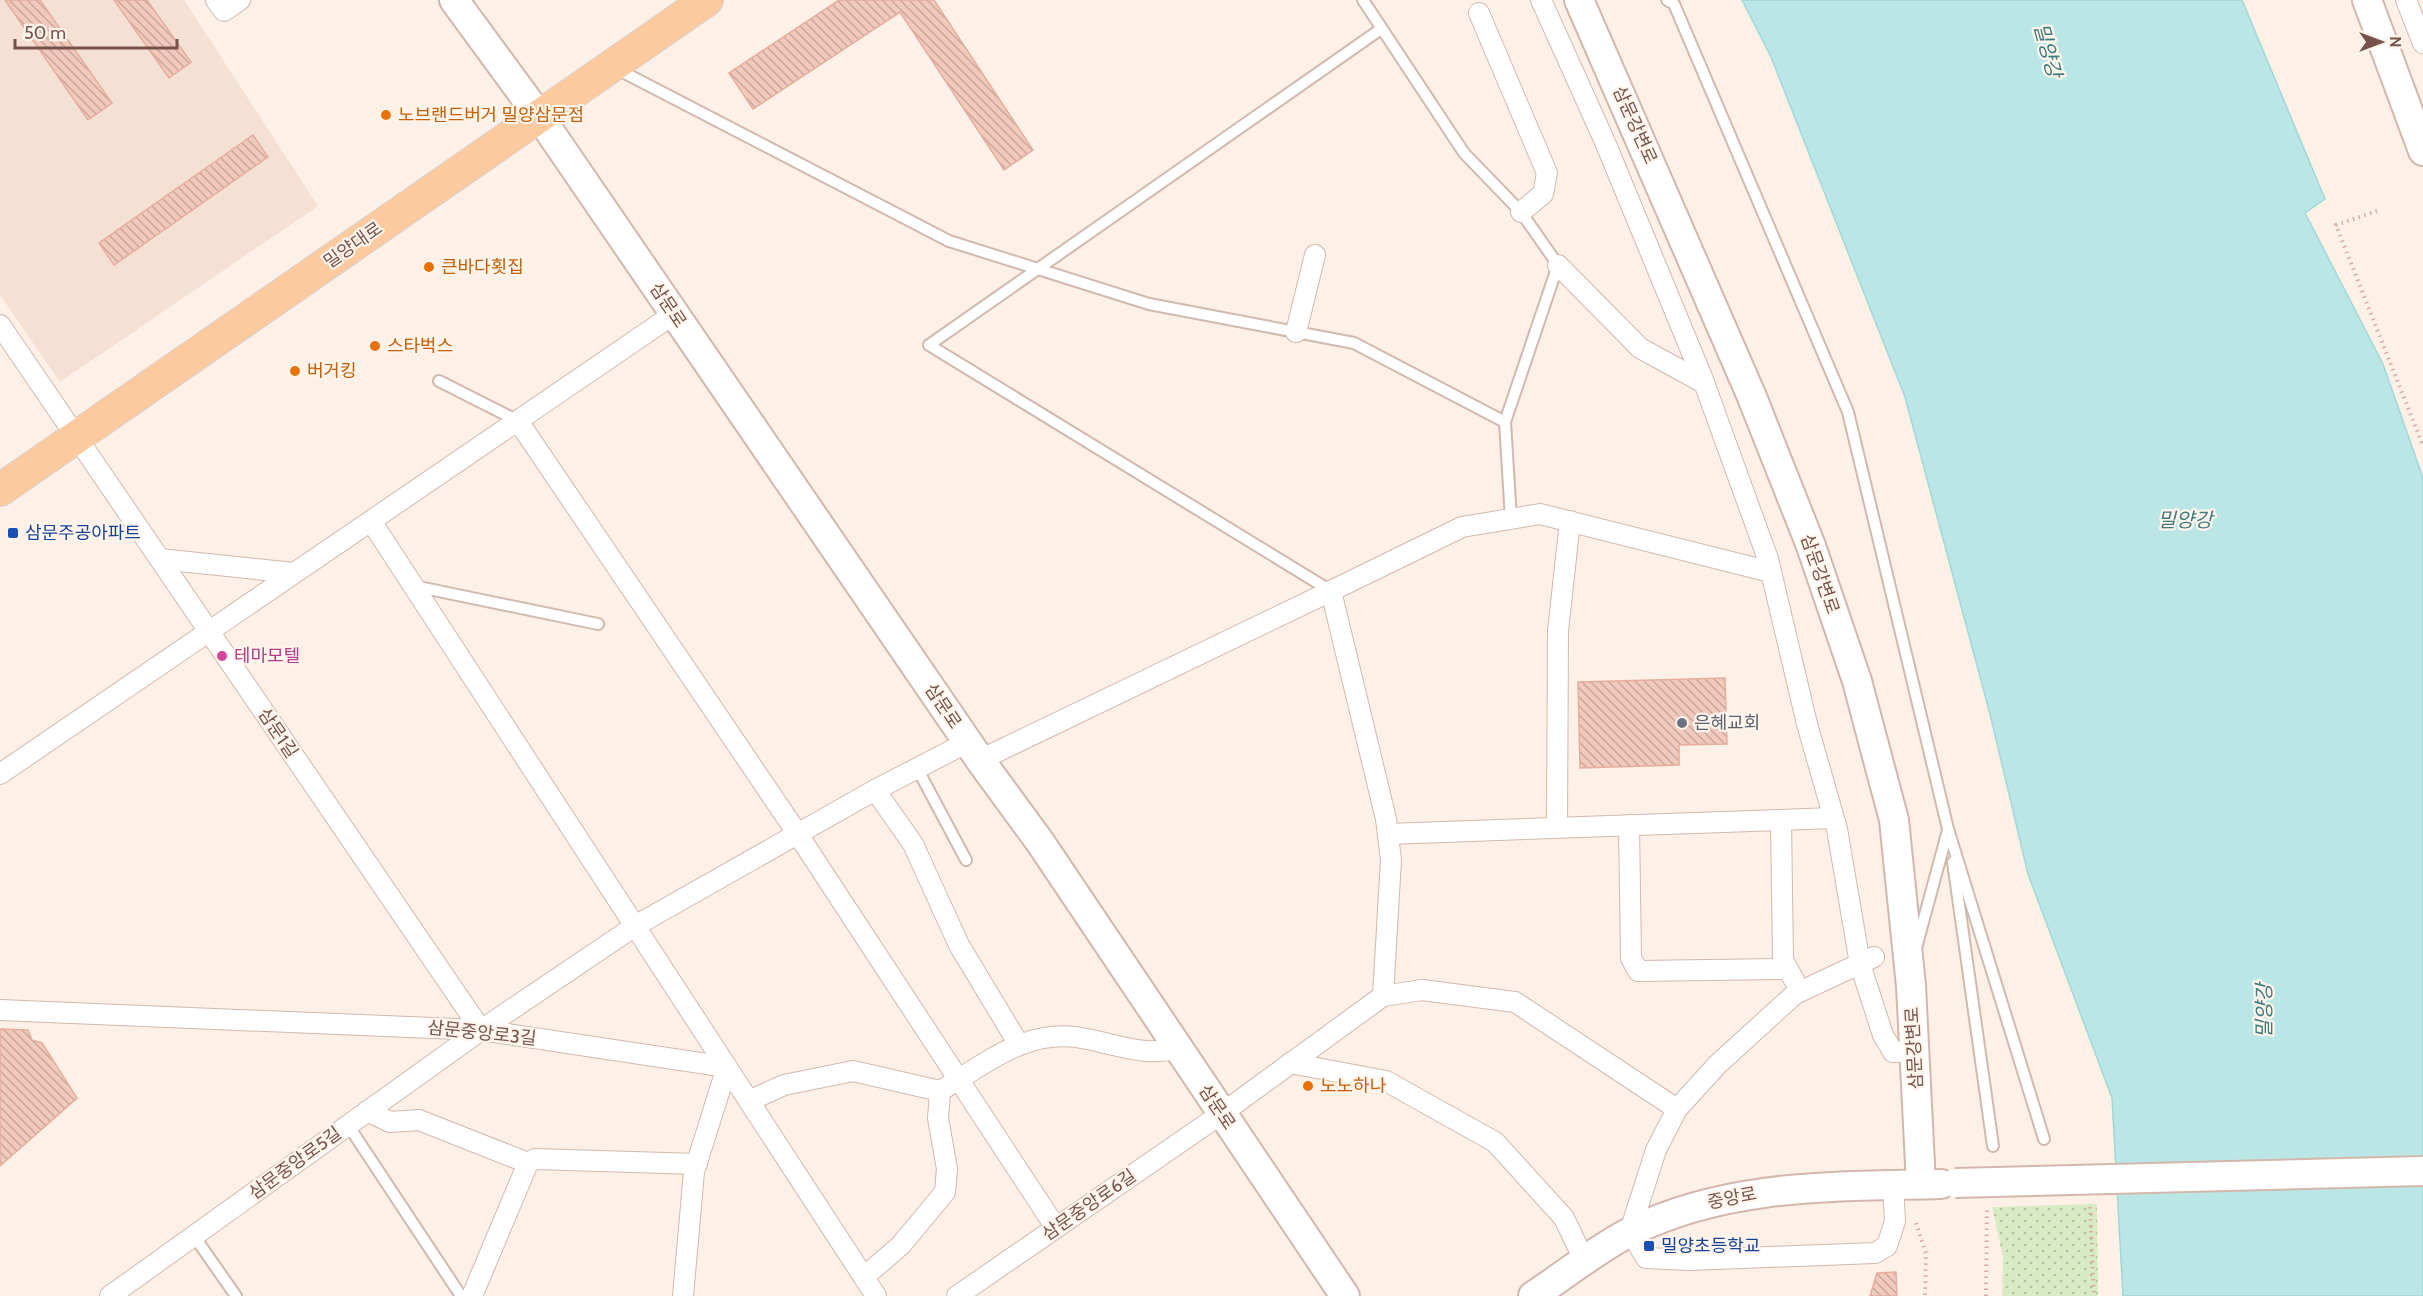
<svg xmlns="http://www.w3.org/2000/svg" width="2423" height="1296" viewBox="0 0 2423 1296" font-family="Cabin,'Noto Sans KR',sans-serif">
<defs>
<pattern id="grass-dots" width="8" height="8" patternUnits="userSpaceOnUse" patternTransform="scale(1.5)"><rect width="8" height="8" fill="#d9ebc4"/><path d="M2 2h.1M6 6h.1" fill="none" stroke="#b5c1a1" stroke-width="1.8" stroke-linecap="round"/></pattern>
<pattern id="building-back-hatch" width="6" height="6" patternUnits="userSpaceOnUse" patternTransform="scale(1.5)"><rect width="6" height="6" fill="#f2cabd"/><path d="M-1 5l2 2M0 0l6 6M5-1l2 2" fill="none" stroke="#c9a79c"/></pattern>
</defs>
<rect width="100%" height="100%" fill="#fdf0e6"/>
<polygon fill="#f4e1d4" points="0,0 184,0 318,206 60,382 0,295"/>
<polygon fill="url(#grass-dots)" points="2097,1204 2098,1296 2002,1296 2003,1257 1992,1207"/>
<polygon fill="#bae7e6" stroke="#a0d8d9" stroke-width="1.5" points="1742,0 2242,0 2325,199 2305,213 2383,364 2423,478 2423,1296 2123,1296 2112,1098 2028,874 1990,714 1905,397 1771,57"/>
<g fill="url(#building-back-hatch)" stroke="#e5ae9d" stroke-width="1.5">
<polygon points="5,0 40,0 112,103 88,120"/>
<polygon points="114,0 147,0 191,62 169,78"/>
<polygon points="839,0 934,0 1033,150 1004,170 900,12 753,109 729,73"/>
<polygon points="253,135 268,157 114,265 99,243"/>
<polygon points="1725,678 1727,744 1679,745 1679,765 1580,768 1578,682"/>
<polygon points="0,1029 28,1030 32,1040 42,1043 77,1098 0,1166"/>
<polygon points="1896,1272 1897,1296 1870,1296 1877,1273"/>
</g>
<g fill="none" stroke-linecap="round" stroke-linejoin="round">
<g stroke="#d1b9ae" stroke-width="14">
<g id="lane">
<polyline points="1363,0 1464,153 1521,212 1558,265 1505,422 1511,519"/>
<polyline points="1667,0 1674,4 1848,412 1948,829 2044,1139"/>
<polyline points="617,69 949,241 1149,304 1354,343 1505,422"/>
<polyline points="439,381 518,421"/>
<polyline points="414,586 598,624"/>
<polyline points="1331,591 929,345 1381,29"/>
<polyline points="917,768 966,860"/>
<polyline points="1953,862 1993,1146"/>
<polyline points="1916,948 1948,830"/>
<polyline points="348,1125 461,1296"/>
<polyline points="194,1236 236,1296"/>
</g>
</g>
<g stroke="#d1b9ae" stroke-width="22">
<g id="street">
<polyline points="216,0 224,11 240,0"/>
<polyline points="1541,0 1605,142 1702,377 1768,559 1807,724 1837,829 1860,964 1883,1035 1893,1052 1914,1051"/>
<polyline points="2406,0 2423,43"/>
<polyline points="1479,13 1547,173 1543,194 1521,212"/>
<polyline points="1558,265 1640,348 1704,383"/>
<polyline points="0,325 481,1030"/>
<polyline points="1296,332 1315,255"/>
<polyline points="518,421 797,833 1056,1228"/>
<polyline points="371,521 876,1296"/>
<polyline points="160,559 294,573"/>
<polyline points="1331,591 1462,527 1540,514 1771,572"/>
<polyline points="0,774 674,314"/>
<polyline points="875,790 913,844 959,945 1018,1043"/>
<polyline points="1781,820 1783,960 1794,980"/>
<polyline points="1629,825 1631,958 1638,971 1787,969"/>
<polyline points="1557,827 1558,631 1570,521"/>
<polyline points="1388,834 1833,818"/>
<polyline points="1383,996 1422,990 1515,1002 1677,1109 1656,1150 1630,1231 1646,1258 1690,1260 1875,1253 1887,1246 1895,1221 1893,1185"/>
<polyline points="0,1010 481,1030 727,1067 694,1172 683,1296"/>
<polyline points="1290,1063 1386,1081 1495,1142 1564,1218 1585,1262"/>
<polyline points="749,1101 784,1085 853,1071 940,1091"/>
<polyline points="1677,1109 1718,1064 1795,994 1874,957"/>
<polyline points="367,1111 390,1122 419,1120 528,1163"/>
<path d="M864 1277 901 1245 945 1192 947 1169 938 1118 940 1091C988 1062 1029 1026 1087 1039 1118 1045 1146 1057 1178 1048"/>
<polyline points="110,1296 481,1030 635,926 875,790 968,742"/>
<polyline points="472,1296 528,1163 535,1159 697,1164"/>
<polyline points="957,1296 1221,1114 1383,996 1391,860 1386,819 1331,591 980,760"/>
</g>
</g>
<g stroke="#d4b7ac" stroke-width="32">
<g id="secondary">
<polyline points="454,0 539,116 980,760 1040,842 1345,1296"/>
<polyline points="1579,0 1752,397 1811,546 1857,681 1894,820 1911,986 1921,1184"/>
<polyline points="2367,0 2423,151"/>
<path d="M1533 1296C1565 1275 1598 1248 1632 1231 1729 1183 1835 1187 1941 1184"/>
</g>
</g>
<g stroke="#d9cfcc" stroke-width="34">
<polyline id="primary" points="0,490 707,0"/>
</g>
<g stroke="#d8ada0" stroke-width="4" stroke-dasharray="1.5 4.5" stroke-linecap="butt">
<polyline points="2377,211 2336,225 2423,446"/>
<polyline points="2090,1207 2094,1296"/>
<polyline points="1916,1223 1926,1253 1925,1296"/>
<polyline points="1986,1296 1987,1206"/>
</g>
<use href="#lane" stroke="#fff" stroke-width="10"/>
<use href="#street" stroke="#fff" stroke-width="20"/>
<use href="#secondary" stroke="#fff" stroke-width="28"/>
<use href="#primary" stroke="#fcca9e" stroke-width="32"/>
<g stroke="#d4b7ac" stroke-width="32" stroke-linecap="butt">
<polyline id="secondary-bridge" points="1955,1183 2423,1171"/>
</g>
<use href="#secondary-bridge" stroke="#fff" stroke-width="28"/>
</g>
<g fill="#e8710a" stroke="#fff5ec" stroke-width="2">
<circle cx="386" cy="115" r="6"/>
<circle cx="429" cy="267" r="6"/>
<circle cx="375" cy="346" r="6"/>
<circle cx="295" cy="371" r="6"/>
<circle cx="1308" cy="1086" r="6"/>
</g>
<g fill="#1a4fb4" stroke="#fff5ec" stroke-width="2">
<rect x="7" y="527" width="12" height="12" rx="3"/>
<rect x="1643" y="1240" width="12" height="12" rx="3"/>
</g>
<circle fill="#d1479c" stroke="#fff5ec" stroke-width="2" cx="222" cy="656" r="6"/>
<circle fill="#6b7280" stroke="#fff5ec" stroke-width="2" cx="1682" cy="723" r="6"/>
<g text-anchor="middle" stroke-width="4.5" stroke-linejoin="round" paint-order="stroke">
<g font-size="18" fill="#c56008" stroke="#fff5ec" text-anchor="start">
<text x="398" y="121">노브랜드버거 밀양삼문점</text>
<text x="441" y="273">큰바다횟집</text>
<text x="387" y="352">스타벅스</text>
<text x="307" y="377">버거킹</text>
<text x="1320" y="1092">노노하나</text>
</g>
<g font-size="18" fill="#76534a" stroke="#fff5ec">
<text transform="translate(1635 125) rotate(66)" y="6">삼문강변로</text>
<text transform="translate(353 245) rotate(-35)" y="6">밀양대로</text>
<text transform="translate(668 305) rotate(56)" y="6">삼문로</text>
<text transform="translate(1820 574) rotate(71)" y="6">삼문강변로</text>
<text transform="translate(943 706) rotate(56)" y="6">삼문로</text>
<text transform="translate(278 733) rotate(56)" y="6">삼문1길</text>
<text transform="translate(482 1033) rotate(6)" y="6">삼문중앙로3길</text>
<text transform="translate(1914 1048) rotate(-93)" y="6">삼문강변로</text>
<text transform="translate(1217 1107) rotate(56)" y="6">삼문로</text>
<text transform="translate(295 1163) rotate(-36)" y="6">삼문중앙로5길</text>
<text transform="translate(1732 1198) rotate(-11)" y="6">중앙로</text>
<text transform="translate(1089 1205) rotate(-35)" y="6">삼문중앙로6길</text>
</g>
<g font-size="18" fill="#164399" stroke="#fff5ec" text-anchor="start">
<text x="25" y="539">삼문주공아파트</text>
<text x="1661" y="1252">밀양초등학교</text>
</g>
<g font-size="18" fill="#b23c85" stroke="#fff5ec" text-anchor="start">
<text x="234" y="662">테마모텔</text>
</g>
<g font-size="18" fill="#5b616d" stroke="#fff5ec" text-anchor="start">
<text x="1694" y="729">은혜교회</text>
</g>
<g font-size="20" font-style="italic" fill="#3d7b7c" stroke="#fff5ec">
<text transform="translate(2048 50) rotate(75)" y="7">밀양강</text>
<text x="2185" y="527">밀양강</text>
<text transform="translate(2264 1011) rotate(-90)" y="7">밀양강</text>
</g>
</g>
<g transform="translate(2381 42) rotate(90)" stroke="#fff5ec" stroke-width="4.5" paint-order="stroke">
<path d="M0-4.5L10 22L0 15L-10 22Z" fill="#76534a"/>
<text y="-9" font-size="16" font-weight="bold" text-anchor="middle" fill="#76534a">N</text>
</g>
<path d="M15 39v9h162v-9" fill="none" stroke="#76534a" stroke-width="3"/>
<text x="24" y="39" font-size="18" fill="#76534a" stroke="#fff5ec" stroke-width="4.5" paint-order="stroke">50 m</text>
</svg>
